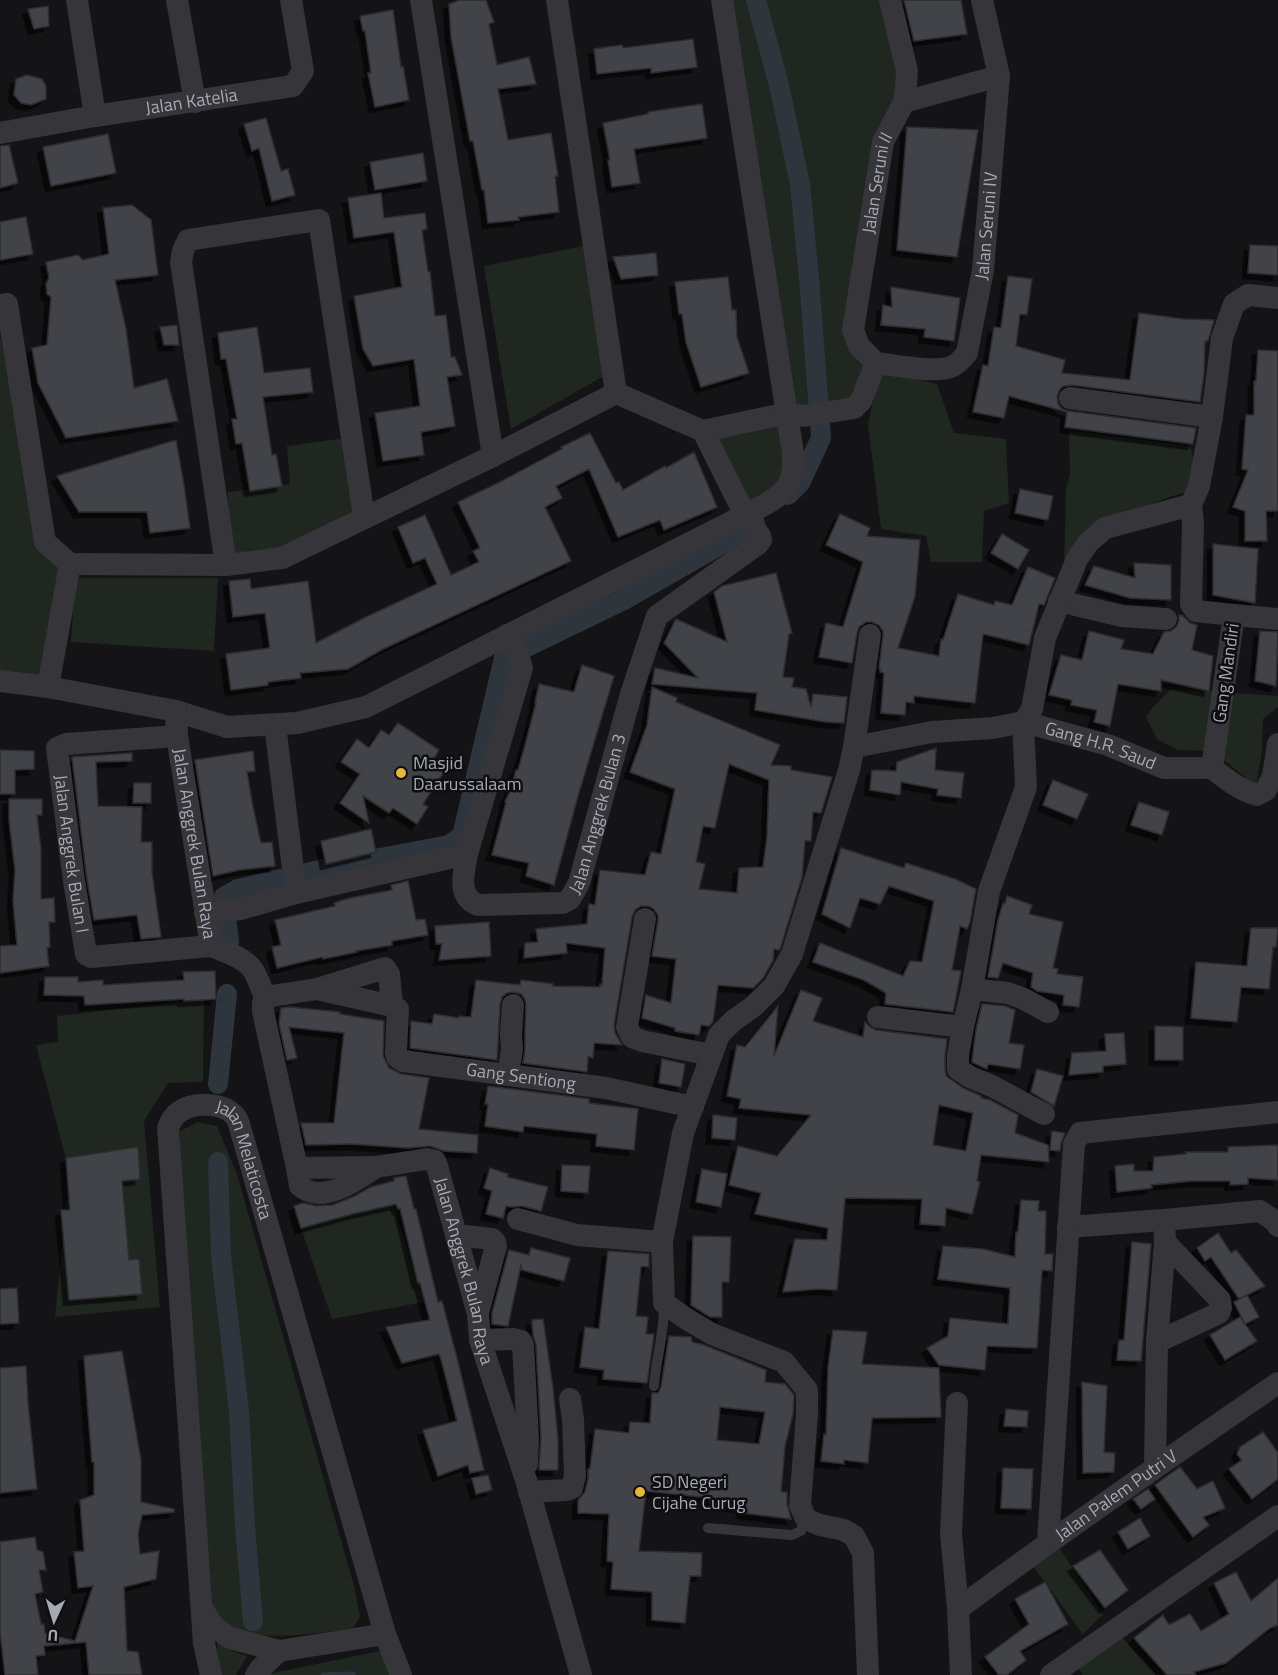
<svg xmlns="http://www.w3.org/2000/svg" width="1278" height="1675" viewBox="0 0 1278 1675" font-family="'Titillium Web',sans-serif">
<defs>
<filter id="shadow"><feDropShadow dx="-5.5" dy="5.5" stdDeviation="0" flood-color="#0009"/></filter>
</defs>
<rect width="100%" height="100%" fill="#141315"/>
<g fill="#202721">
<polygon points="722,0 890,0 907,71 883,142 853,330 876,363 861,401 788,413 793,470 745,515 703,431 787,413"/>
<polygon points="588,245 604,376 511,429 484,266"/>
<polygon points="0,335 42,544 70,564 48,687 0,681"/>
<polygon points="879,369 937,384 954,433 1006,439 1009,503 984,511 982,562 931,562 926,536 881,529 868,425"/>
<path d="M1071 431 1181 445 1190 447C1197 460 1190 479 1187 492L1169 497 1091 528 1064 565 1066 490 1070 474 1069 436Z"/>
<polygon points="353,437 364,517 341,531 226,565 228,492 290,484 287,446"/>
<polygon points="75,578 218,578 214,651 71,642"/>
<polygon points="1171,689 1278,696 1278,707 1263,719 1262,751 1256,787 1228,763 1207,751 1178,750 1157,739 1146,717 1153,707"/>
<polygon points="204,999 203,1082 168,1083 144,1121 160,1307 55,1317 68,1188 66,1159 36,1045 58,1042 57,1016"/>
<path d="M198 1122 217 1126 237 1174 354 1586 360 1617 353 1628C320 1633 255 1644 226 1625 221 1622 217 1615 213 1611L179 1158 180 1131Z"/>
<polygon points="393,1204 424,1302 332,1319 301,1228"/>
<polygon points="1060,1549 1103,1614 1083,1634 1033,1566"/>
<polygon points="1119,1634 1157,1675 1083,1675 1075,1664"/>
<polygon points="217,1642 232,1651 247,1656 236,1675 222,1675 217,1655"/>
<polygon points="385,1650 390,1675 263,1675"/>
</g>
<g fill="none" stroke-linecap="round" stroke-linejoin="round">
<polyline stroke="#2e353d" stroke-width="5" points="323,1675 353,1674 354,1675"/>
<g stroke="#2e353d" stroke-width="20">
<polyline points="756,0 779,85 800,184 809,278 821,438 800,483 788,495"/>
<polyline points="229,942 224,897 238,889 332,867 449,845 462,836 504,658 624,600 734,537 755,523"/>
<polyline points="218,1084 227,994"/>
<polyline points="218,1162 221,1256 239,1411 245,1527 253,1621"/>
</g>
</g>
<g fill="#434348" stroke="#2e2e31" stroke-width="1.5" fill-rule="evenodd" filter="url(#shadow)">
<polygon points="460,0 486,0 494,22 489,24 497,65 529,57 536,84 498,89 508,140 551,133 558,176 555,176 559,212 518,217 519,220 488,223 484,190 482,190 473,141 470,141 451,37 449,4"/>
<polygon points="904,0 961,0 967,34 914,41"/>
<polygon points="48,6 49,26 34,29 28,9"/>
<polygon points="393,10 401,67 403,66 409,100 375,107 368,73 371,73 365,31 363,31 360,16"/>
<polygon points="693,39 697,67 651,73 651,68 597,74 594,49 622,45 623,48"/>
<polygon points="27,75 42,79 46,86 46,99 31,105 21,103 14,95 16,79"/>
<polygon points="702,104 707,138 634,149 640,183 612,187 608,160 610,160 603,123 648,114 648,112"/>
<polygon points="266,118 281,171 288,169 295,195 272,201 259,148 252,151 244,124"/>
<polygon points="907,127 978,130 957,257 897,250"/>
<polygon points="108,134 116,173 51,186 43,147"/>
<polygon points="9,145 18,183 0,188 0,146"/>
<polygon points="423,153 427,181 375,190 370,162"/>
<polygon points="381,193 384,218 425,213 427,229 422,230 428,272 430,272 435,316 446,315 451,357 455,357 462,375 447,377 455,426 421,432 424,455 383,461 375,413 420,406 414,359 373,366 363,349 354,296 402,287 394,232 354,238 348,198"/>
<polygon points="132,205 151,220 158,275 115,280 126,329 134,388 167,379 178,421 66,438 38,383 32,348 47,345 51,297 47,294 46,284 49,278 46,262 78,255 83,260 109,254 103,208"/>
<polygon points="26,217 33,254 0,260 0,222"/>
<polygon points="1250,245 1278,246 1278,275 1248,273"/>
<polygon points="656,253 658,275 621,279 613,257"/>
<polygon points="1008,276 1032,279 1027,315 1020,314 1016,346 1065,360 1062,373 1130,380 1139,313 1183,319 1214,320 1208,341 1205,341 1204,373 1200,402 1072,385 1064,386 1060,389 1057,396 1058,404 1062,409 1068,411 1196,428 1193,444 1065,427 1067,412 1009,396 1004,418 973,412 983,365 988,366 994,327 1001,328"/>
<polygon points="728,277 732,310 736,310 737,337 749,373 701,387 686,342 682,314 679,314 675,282"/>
<polygon points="891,287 960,298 954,341 924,337 925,329 881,325 883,305 892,307"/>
<polygon points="177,325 179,345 164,345 160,327"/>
<polygon points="257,327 264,373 310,368 313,392 263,397 272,455 276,454 282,486 250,491 242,443 236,444 232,419 237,419 226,359 221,359 218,333"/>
<polygon points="1258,350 1278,351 1278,511 1266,511 1267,541 1245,541 1245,511 1233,507 1248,470 1242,469 1246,415 1254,415 1254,381 1256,381"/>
<polygon points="590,433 616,483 619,482 623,490 665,466 666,468 694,452 717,507 664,530 660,520 618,537 589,469 556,486 562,498 545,507 571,561 383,649 348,669 300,673 301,678 268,682 268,685 231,690 226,654 270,648 265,613 233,617 229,581 250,579 251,589 308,581 316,643 366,617 437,584 425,558 413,563 398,527 425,515 451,575 479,562 473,551 480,548 458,502 500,482 562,449 561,447"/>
<polygon points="176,440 184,485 190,528 150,533 147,512 79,512 57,476"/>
<polygon points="1020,489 1053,496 1048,520 1015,513"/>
<polygon points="840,514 870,528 867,536 920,540 915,596 898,648 939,656 941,639 943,640 958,594 994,605 995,601 1012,605 1028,567 1055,578 1044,605 1039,604 1029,645 983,634 975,703 914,696 914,703 906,702 905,715 881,713 884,673 880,672 880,668 879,668 883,636 883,631 879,625 872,622 866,622 859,627 857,633 852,663 819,657 826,623 843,627 863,562 826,545"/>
<polygon points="1002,534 1029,550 1018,569 991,553"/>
<polygon points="1213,544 1258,549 1255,603 1213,595"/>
<polygon points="1134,563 1171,565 1171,600 1130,598 1085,585 1094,566 1135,578"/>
<polygon points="776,573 792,633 789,634 783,677 794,678 792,687 806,689 811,707 813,694 847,697 844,723 826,722 755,710 757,693 710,689 709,688 709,689 652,684 655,668 698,678 664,643 676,619 727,642 714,592 722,586"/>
<polygon points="1179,615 1183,616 1190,623 1197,625 1192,650 1213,656 1209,691 1161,680 1161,691 1118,684 1110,726 1094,722 1097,710 1071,705 1072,700 1049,695 1061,655 1082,660 1089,631 1124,640 1121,649 1153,654 1164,632 1171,631 1177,626 1179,620"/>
<polygon points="1260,631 1278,632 1276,686 1255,681"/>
<polygon points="582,665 614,676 578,796 554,885 526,876 529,863 492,855 506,803 505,802 510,791 516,770 518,770 524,749 536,703 535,703 539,684 574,692"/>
<path d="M652 687 677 698 676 702 780 745 771 765 791 766V770L832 777 821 813 813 812 811 841H805L802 877 780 949 779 950 774 949 773 960 763 978 753 988 718 985 713 1022 709 1026 701 1025 699 1035 675 1031V1028L642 1018 646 995 671 1003 676 959 652 956 658 921V915L653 908 648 906H641L635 910 632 917 614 1025 615 1033 622 1045 594 1043 593 1058 588 1056 587 1072 523 1063 525 1051V1034L526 1005 525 999 521 994 514 992 507 993 502 997 500 1004 497 1060 410 1048 411 1021 432 1024 434 1014 459 1018V1016L471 1017 476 980 520 985 521 980 553 984V986L600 987V984L602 985 605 948 566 943 567 953 524 958 525 943 538 942 536 929 587 924 589 904 595 905 600 870 645 875 651 852 661 854 675 789 630 772 647 725ZM729 764 769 780 767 837 763 867 739 868 737 893 699 889 705 864 696 862 703 826 715 828Z"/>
<polygon points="398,723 439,750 431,763 444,772 423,804 428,807 417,824 393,808 389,813 363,796 369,823 340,803 360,774 341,762 357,739 369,748 381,730 389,735"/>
<polygon points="936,748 935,770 964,773 961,798 937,795 938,789 901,782 900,795 870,790 872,770 896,771 897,762"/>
<polygon points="0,750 34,751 34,769 15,770 15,794 0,794"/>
<polygon points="253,751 255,771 247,772 253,807 261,843 272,842 275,866 239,870 213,876 195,760"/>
<polygon points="132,753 132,761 96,762 98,806 142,807 141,842 152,842 152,872 161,937 141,939 137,915 94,920 87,879 72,757"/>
<polygon points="1053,780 1088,794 1077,819 1043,805"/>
<polygon points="134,783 151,783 151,803 133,803"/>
<polygon points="9,799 42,799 42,815 37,815 41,850 41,899 54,898 55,922 49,922 50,947 47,948 49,966 0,973 0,946 17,945 13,901 15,870 9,820"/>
<polygon points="1139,802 1169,812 1162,835 1131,825"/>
<polygon points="371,829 376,852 326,864 321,841"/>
<polygon points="841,848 904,868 906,863 955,879 976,889 970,922 967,929 960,926 952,970 961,971 953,1012 885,1004 886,993 864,980 813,962 820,943 903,976 910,961 922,962 934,901 889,886 880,904 860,898 850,928 822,914"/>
<polygon points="408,881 416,920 425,919 428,935 392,941 392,945 356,951 357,952 323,959 322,957 277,968 272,947 281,945 275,920 335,906 334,903 350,898 392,890 391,885"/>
<polygon points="1007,896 1032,905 1029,914 1063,922 1053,968 1058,969 1057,974 1083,977 1079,1007 1063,1005 1064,995 1037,991 1031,987 1033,973 1003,963 998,978 988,977 998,920 1003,903 1005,904"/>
<polygon points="489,922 491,956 439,960 442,944 436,944 435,926"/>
<polygon points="1251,928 1278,928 1276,947 1273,947 1269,989 1241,987 1237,1022 1191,1018 1196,962 1247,966"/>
<polygon points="215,971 216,999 184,1001 184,999 85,1005 84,996 44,995 45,977 78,977 78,982 103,980 103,985 184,980 183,972"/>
<path d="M801 990 822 998 813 1021 863 1037 865 1022 870 1027 876 1030 947 1039 945 1055V1069L946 1076 963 1088 981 1096V1098L990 1100 1018 1115 1015 1133 1048 1145 1049 1162 981 1155 977 1181 980 1182 972 1214 946 1208 945 1226 920 1224 922 1199 845 1198 837 1290 818 1289 783 1292 795 1239 827 1240 828 1228 755 1214 761 1193 729 1185 738 1146 777 1156 811 1115 739 1108 741 1099 727 1096 737 1045 745 1047 778 1006 774 1056ZM939 1105 973 1113 966 1151 933 1145Z"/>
<polygon points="982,1004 1005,1006 1015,1010 1009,1043 1024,1045 1020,1069 988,1064 987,1069 972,1062 976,1030"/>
<polygon points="289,1007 340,1012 340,1014 384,1021 383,1056 389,1068 401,1074 429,1078 419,1129 478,1135 477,1153 444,1151 430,1146 408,1148 353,1144 306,1145 301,1123 334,1123 344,1033 289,1027 297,1058 287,1060 279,1023 281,1008"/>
<polygon points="1155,1026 1183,1027 1183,1060 1155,1060"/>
<polygon points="1124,1033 1126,1064 1103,1066 1103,1072 1069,1075 1072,1053 1106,1051 1105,1034"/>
<polygon points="662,1059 685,1064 681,1087 659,1083"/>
<polygon points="1037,1069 1063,1076 1054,1106 1031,1092"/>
<polygon points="488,1086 589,1099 589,1103 638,1109 634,1150 596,1146 597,1134 524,1126 523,1132 485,1126 488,1104 485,1104"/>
<polygon points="713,1115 737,1118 735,1140 712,1138"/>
<polygon points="1052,1131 1065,1133 1061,1143 1060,1151 1050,1150"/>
<polygon points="1278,1145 1278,1180 1248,1178 1248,1184 1230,1185 1230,1181 1191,1181 1151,1185 1152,1188 1117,1192 1115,1166 1134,1164 1134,1171 1153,1171 1154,1157 1186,1154 1186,1152 1228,1152 1228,1147"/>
<polygon points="138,1147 140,1179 122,1181 129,1260 139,1259 142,1294 69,1300 61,1210 70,1210 66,1158"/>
<polygon points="562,1165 590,1166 588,1193 561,1191"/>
<polygon points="490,1168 508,1174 507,1177 548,1187 541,1211 522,1206 512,1207 506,1206 503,1218 486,1214 492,1191 484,1188"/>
<polygon points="702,1169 727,1174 721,1207 696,1202"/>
<polygon points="406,1176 414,1209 416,1209 438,1302 442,1301 458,1362 484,1470 470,1473 468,1465 438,1476 423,1430 457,1421 441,1359 439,1354 402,1363 386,1327 430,1320 420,1283 418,1283 400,1208 398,1209 396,1204 352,1214 301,1228 294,1206 303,1203 316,1206 333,1205 355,1196 371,1187 394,1181 394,1178"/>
<polygon points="1021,1200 1039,1201 1038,1211 1046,1211 1045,1254 1053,1254 1052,1271 1042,1270 1037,1348 987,1346 985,1370 939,1365 927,1348 948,1336 950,1318 1008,1324 1010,1288 938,1279 943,1246 983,1249 1015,1257 1016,1232 1018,1232"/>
<polygon points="1218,1233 1231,1253 1236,1250 1265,1286 1239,1299 1211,1257 1205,1261 1197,1248"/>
<polygon points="693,1236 731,1237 729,1282 722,1282 722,1317 710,1317 691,1305"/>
<polygon points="1132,1242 1151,1244 1141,1361 1117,1360 1119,1340 1124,1340"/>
<polygon points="531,1248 570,1258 564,1281 522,1270 521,1265 508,1326 492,1324 492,1313 509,1250 529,1255"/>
<polygon points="608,1251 649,1254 649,1267 641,1266 636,1316 648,1317 646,1334 654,1334 647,1383 603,1379 604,1370 580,1367 585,1327 599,1329"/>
<polygon points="17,1288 19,1323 0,1324 0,1289"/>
<polygon points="1247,1295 1259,1317 1245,1324 1234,1302"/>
<polygon points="1240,1317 1257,1341 1225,1360 1210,1335"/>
<polygon points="543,1319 553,1388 558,1441 558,1470 539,1470 541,1437 536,1344 533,1335 532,1320"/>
<polygon points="833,1330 867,1332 862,1364 939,1368 941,1417 872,1418 868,1463 844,1460 844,1464 821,1461 824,1434 826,1435 828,1368"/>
<path d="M669 1336 691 1337 692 1342 704 1345 766 1370 765 1382 785 1384 794 1395 793 1414 785 1446 781 1492H787V1504L791 1519 743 1513 741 1507 710 1503 711 1498 646 1491 639 1551 702 1553 701 1576H690L685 1623 652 1620V1592L611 1589 613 1562 607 1561 609 1514 578 1513V1500L585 1492 588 1479V1469H590L595 1429 629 1433 630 1422 650 1423 652 1393H658L661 1387ZM720 1407 765 1412 759 1444 717 1440Z"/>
<polygon points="122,1351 141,1460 141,1502 174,1509 174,1512 142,1515 138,1534 140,1554 159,1551 156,1579 124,1587 127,1651 138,1652 142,1675 89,1675 86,1642 44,1646 45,1655 36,1656 38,1675 5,1675 0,1631 0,1542 35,1537 37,1550 43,1552 46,1570 39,1570 43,1592 35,1594 41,1624 44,1624 45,1633 75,1641 93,1586 78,1588 74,1552 84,1551 80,1500 94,1495 94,1462 92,1462 88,1412 84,1356"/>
<polygon points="26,1366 28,1403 37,1489 0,1493 0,1368"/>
<polygon points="1082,1382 1107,1386 1104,1452 1115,1453 1114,1472 1083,1473"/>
<polygon points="1006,1409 1028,1411 1027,1427 1004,1426"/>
<polygon points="1263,1432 1278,1453 1278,1479 1252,1499 1229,1469 1242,1460 1237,1454 1240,1447"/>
<polygon points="1180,1467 1197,1489 1213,1481 1225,1508 1203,1517 1209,1525 1193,1537 1155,1485"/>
<polygon points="1003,1468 1033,1469 1031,1509 1001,1508"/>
<polygon points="488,1475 492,1490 476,1494 472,1478"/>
<polygon points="1148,1489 1155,1499 1141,1509 1133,1499"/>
<polygon points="1140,1518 1150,1536 1128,1549 1118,1532"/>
<polygon points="1100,1550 1128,1590 1105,1608 1073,1566"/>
<polygon points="1236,1572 1251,1601 1278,1578 1278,1625 1270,1628 1226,1663 1194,1672 1196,1675 1167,1675 1134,1638 1163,1615 1169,1625 1190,1614 1201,1631 1229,1614 1214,1583"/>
<polygon points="1045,1582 1068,1624 1020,1651 1026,1660 1007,1675 999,1675 985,1657 1029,1624 1015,1599"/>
</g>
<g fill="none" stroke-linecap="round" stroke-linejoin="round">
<g stroke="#35353a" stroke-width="10">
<path d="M654 1386C656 1358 665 1330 664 1303"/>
<polyline points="708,1528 792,1535 801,1531 806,1519"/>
</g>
<g stroke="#35353a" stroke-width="22">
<polyline points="77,0 95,116"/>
<polyline points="177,0 195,102"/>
<polyline points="421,0 493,456"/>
<polyline points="557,0 616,393 703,431 788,413 804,416 854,408 861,401 876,363"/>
<polyline points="904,102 999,76"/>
<path id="s1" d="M0 133 95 116 293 86 303 71 291 0"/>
<polyline points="0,305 7,304 45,542 70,564 48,687"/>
<path id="s2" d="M876 363C894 365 939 374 953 366 959 363 963 358 967 353L983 270 999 76 982 0"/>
<path id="s3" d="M876 363 859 346 853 330 883 142 904 102 906 87 907 71 890 0"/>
<polyline points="1070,398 1212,417"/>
<polyline points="1191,505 1193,523 1191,604 1196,611 1234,615 1212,768"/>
<polyline points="70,564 226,565 282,558 493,456 616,393"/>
<polyline points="226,565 181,262 183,251 188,240 319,220 364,517"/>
<polyline points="1059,601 1122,616 1166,619"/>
<polyline points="1234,615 1278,619"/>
<path id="s4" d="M507 635 518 655 522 668 467 854C464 873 456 896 478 905L563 903 570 899 579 883 631 694 657 616 758 544 761 540 760 536 745 515 703 431"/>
<path d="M0 681 48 687 176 711 227 727 297 723 366 707 745 515C760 507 783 498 790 481 794 473 793 462 793 453L722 0"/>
<path id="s5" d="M176 711 177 736 211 946C225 952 244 957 253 970 258 978 261 988 265 997L263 1003V1011L297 1168 376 1167 427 1159 435 1161 437 1166 478 1314 480 1340 526 1480 581 1675"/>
<path id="s6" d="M1024 722 1108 745 1164 768H1212"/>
<polyline points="1023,723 1026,787 989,891 972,989 963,1027 958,1055 958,1069 970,1077 992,1086 1044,1114"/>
<polyline points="275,725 296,893"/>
<path id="s7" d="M177 736 66 744 57 748 74 881 86 954 91 957 211 946"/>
<polyline points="854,747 870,635"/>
<path d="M1212 768C1226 779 1239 790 1257 795L1266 790 1273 776 1278 744"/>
<polyline points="205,913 241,909 296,893 467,854"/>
<polyline points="645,919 627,1027 632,1037 642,1041 711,1055"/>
<path id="s8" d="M317 989 392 1006 398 1009 396 1053 397 1057 403 1061 606 1088 693 1107"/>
<polyline points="972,989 1008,993 1022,998 1048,1012"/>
<polyline points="265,997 317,989 385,968 389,974 392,1006"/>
<polyline points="878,1017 963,1027"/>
<polyline points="508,1075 512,1049 511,1034 513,1005"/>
<path d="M297 1168 300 1186C322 1205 357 1180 376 1167"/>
<polyline points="518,1219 577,1235 662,1242"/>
<polyline points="1068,1227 1164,1220 1260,1211 1276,1222 1278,1226"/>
<polyline points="456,1235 492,1239 495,1242 496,1246 478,1313"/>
<polyline points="480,1340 514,1339 521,1341 523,1345 528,1438 527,1464"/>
<polyline points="1157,1342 1219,1313 1221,1308 1220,1300 1165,1242"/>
<polyline points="957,1403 951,1534 958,1609 961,1675"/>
<polyline points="1155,1466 1157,1342 1165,1242 1164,1220"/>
<polyline points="529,1492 566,1490 572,1488 575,1476 573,1419 570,1399"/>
<polyline points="1048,1542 1074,1144 1080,1133 1278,1112"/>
<polyline points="202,1608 213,1626 230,1638 279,1651 260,1669 256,1675"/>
<path id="s9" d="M958 1609C1063 1531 1170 1457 1278 1383"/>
<polyline points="279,1651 385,1634"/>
<path id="s10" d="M211 1675 204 1643 168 1128C171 1121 173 1116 179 1112 193 1102 222 1102 234 1115 235 1115 239 1123 239 1124L385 1634 401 1675"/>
<polyline points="868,1675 863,1553 854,1536 844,1530 820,1525 806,1519 800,1505 807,1414 807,1390 784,1362 712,1334 685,1318 664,1303 662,1242 683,1133 719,1035 733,1021 754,1006 774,986 792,954 849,770 854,747 932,732 993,728 1024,722 1032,709 1045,638 1077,559 1088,543 1105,528 1191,505 1199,486 1212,417 1222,338 1234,304 1248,295 1278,298"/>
<polyline points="1051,1675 1278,1516"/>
</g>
</g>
<g fill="#e5b73c" stroke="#0f0e10" stroke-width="2">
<circle cx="401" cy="773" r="6"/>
<circle cx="640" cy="1492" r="6"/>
</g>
<g text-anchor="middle" stroke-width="5" stroke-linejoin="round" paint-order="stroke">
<g font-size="18" fill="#a6a9b4" stroke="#0f0e10">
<text dy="6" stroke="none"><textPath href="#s1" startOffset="194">Jalan Katelia</textPath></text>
<text dy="6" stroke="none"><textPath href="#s3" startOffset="190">Jalan Seruni II</textPath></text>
<text dy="6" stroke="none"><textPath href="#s2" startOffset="226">Jalan Seruni IV</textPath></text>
<text transform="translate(1226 673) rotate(-82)" y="6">Gang Mandiri</text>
<text dy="6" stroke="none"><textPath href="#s6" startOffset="80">Gang H.R. Saud</textPath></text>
<text dy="6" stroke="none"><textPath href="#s4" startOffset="471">Jalan Anggrek Bulan 3</textPath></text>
<text dy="6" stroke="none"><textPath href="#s5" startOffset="134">Jalan Anggrek Bulan Raya</textPath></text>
<text dy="6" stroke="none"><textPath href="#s7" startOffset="228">Jalan Anggrek Bulan I</textPath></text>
<text dy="6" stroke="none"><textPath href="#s8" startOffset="258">Gang Sentiong</textPath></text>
<text dy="6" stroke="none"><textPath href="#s10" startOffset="672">Jalan Melaticosta</textPath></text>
<text dy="6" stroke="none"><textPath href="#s5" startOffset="744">Jalan Anggrek Bulan Raya</textPath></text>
<text dy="6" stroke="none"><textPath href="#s9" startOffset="195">Jalan Palem Putri V</textPath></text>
</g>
<g font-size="18" fill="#a6a9b4" stroke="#0f0e10" text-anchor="start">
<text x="413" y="769">Masjid<tspan x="413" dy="21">Daarussalaam</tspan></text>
<text x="652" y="1488">SD Negeri<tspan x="652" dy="21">Cijahe Curug</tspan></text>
</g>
</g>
<g transform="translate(54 1621) rotate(184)" stroke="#0f0e10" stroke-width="4.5" paint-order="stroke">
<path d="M0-4.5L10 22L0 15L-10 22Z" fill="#a6a9b4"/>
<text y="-9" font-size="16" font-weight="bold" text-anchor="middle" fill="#a6a9b4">U</text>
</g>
</svg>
